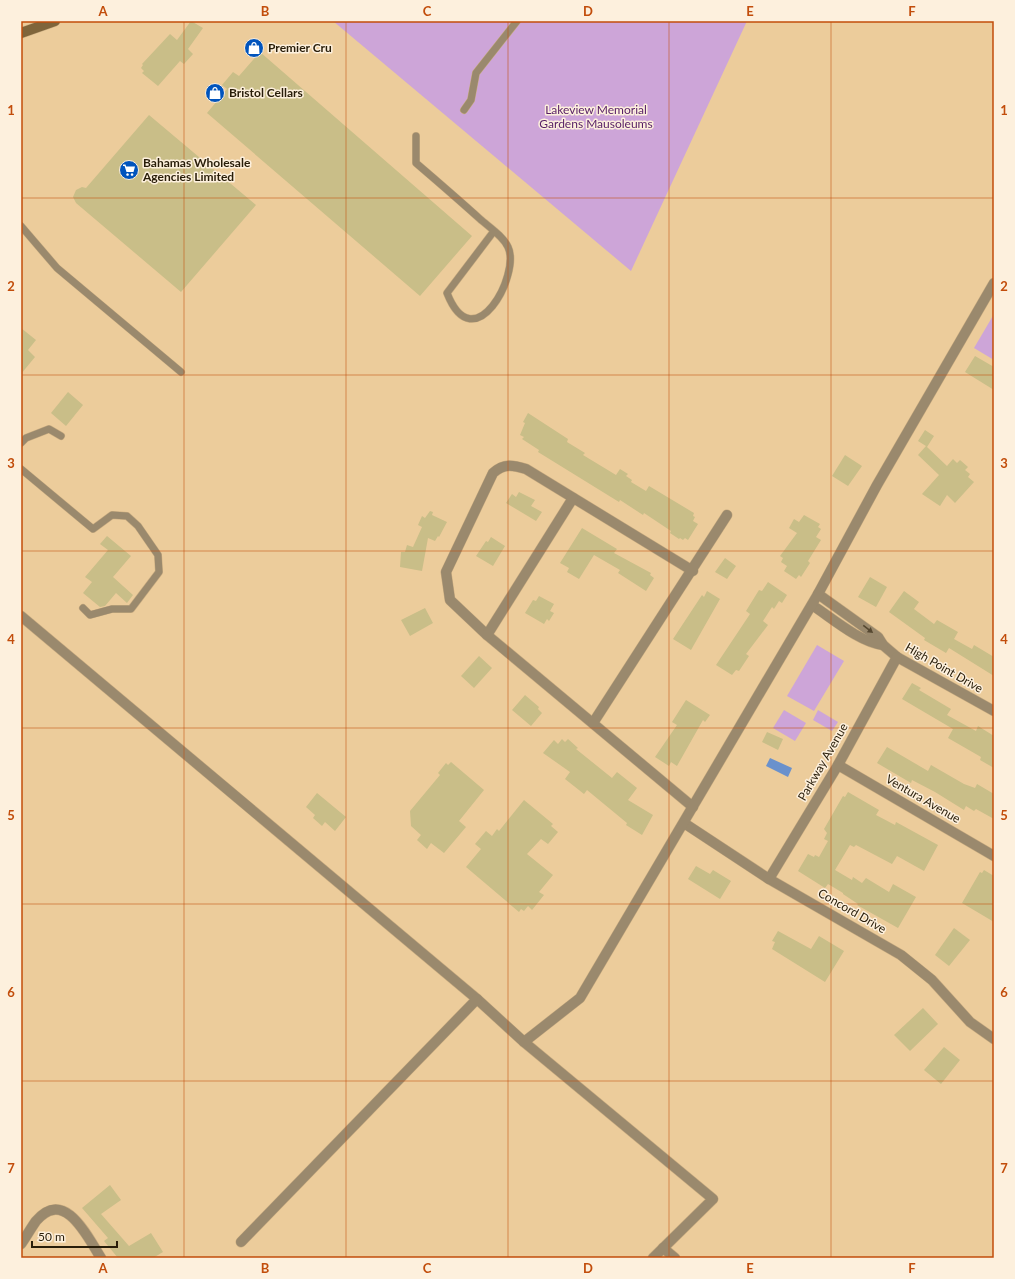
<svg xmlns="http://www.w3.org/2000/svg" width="1015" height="1279" viewBox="0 0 1015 1279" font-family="Lato,sans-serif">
<rect width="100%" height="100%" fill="#eccc9b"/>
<g fill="#cda5d8">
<polygon points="333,21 747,21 631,271"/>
<polygon points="994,314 994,360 974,348"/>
<polygon points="817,645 844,661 814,711 787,696"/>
<polygon points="784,710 806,723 795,741 773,728"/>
<polygon points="818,710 838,722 832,731 813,720"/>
</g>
<polygon fill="#6a91cc" points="770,758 792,768 788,777 766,766"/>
<g fill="#c9be88">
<polygon points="191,21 203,28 188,49 193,54 184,64 180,61 158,86 142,73 144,71 141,68 143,65 142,64 170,34 177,40"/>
<polygon points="260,52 472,236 420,296 207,113 227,89 222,85 233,72 239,76"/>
<polygon points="149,115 256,205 181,292 76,203 73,197 76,190 82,187 86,188"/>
<polygon points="21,328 36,340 28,350 35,357 21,374"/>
<polygon points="975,356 994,367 994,390 965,372"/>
<polygon points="68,392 83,405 66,426 51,413"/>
<polygon points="528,413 568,439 567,442 585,453 583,455 616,475 620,469 628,474 626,476 632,480 631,482 646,491 649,486 694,513 693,516 695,517 693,521 698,524 688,540 685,538 683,540 680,538 679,539 670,533 671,531 644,513 643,515 620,500 619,502 538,452 539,450 522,439 524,437 520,435 525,423 523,422"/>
<polygon points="925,430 934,436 927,447 947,466 953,459 957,463 960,460 968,467 965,470 970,474 968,477 974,482 955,503 947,495 940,506 922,494 939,475 918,455 926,446 918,441"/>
<polygon points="845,455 862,466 848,486 832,476"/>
<polygon points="519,492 535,500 531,506 542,512 536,521 506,503 512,494 516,497"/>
<polygon points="430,511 433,512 432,515 447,522 439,537 438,536 435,541 428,538 422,571 400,567 401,552 405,552 407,545 413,547 422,527 418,525 422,516 425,518"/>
<polygon points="804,515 820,524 818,527 821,529 816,537 821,540 808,561 810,563 801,577 799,575 796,579 784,571 787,566 781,562 783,558 780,556 797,533 789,528 794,519 799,522"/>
<polygon points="582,528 617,549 614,553 651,573 650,575 654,578 646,591 618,573 620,570 594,555 579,579 567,572 569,568 560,563"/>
<polygon points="107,536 131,556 113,577 133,595 127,603 116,593 105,606 100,607 83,593 92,582 85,577 108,550 100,544"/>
<polygon points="491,537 505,546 493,566 476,556 486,541 488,542"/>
<polygon points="725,558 736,566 727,579 715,572"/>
<polygon points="870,577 887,587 876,607 858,597"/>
<polygon points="768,582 787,595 782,603 779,601 774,609 772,607 763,621 768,625 746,654 749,656 739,671 736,670 732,675 716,665 750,614 746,611 759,590 762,591"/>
<polygon points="707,591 720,599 691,650 673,639 702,595 704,597"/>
<polygon points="904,591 919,602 914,609 934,624 937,620 958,632 954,639 972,649 974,645 994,657 994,676 949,648 946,653 924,640 925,638 889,612"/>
<polygon points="539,596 554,604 550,611 554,613 549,621 547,619 544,624 525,613 533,600 536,601"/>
<polygon points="425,608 433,623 410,636 401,620"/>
<polygon points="479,656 492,668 474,688 461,676"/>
<polygon points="912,683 921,688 919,690 951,709 947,715 976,731 978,726 994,736 994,768 980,760 981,757 948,738 953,729 902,699"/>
<polygon points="525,695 539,707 538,709 542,713 531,726 512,710"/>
<polygon points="686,700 710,715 705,722 703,720 677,766 671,762 669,766 655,757 677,725 672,722"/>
<polygon points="767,732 783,739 778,750 762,742"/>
<polygon points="562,739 565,742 568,739 578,748 576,749 612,778 617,772 637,788 628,800 653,815 642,835 626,825 627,823 587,790 584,794 565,779 570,772 543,753 554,740 558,744"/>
<polygon points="887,747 928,771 931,765 964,784 975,788 977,784 994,794 994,819 976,809 974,811 966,806 964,810 935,792 912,780 911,783 877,763"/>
<polygon points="451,762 484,790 459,821 466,827 444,853 431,843 427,849 417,840 421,835 411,826 410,811 440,775 438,773 446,763 448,765"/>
<polygon points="848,792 879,810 876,815 895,825 896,822 938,845 924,871 897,856 892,864 856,845 854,847 850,845 835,870 852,880 853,877 862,883 866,878 889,892 893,884 916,897 898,928 857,905 858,904 843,894 843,893 828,884 825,888 798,871 808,854 814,857 815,855 819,857 828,841 824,839 827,833 824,829 843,796 845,797"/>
<polygon points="317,793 346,817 335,831 325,822 322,826 313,818 315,815 306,807"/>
<polygon points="524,800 553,824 551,826 558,832 548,844 541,839 527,854 553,875 539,892 544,895 532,910 528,906 524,911 521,909 519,912 466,867 481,849 475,844 486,831 492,836 497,829 499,831"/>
<polygon points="696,866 710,874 713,870 731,881 720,899 688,879"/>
<polygon points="984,870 994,876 994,922 962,903 980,872 982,873"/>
<polygon points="954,928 970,940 949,966 935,955"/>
<polygon points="778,931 811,949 819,936 844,951 825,982 772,949 775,942 772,941"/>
<polygon points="923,1008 938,1024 910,1051 894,1035"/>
<polygon points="944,1047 960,1060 941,1084 924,1070"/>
<polygon points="110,1185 121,1200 101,1214 129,1246 151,1233 163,1252 153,1258 118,1258 104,1241 108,1238 82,1208"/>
</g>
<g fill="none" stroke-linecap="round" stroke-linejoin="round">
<g stroke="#c9ac81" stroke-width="8">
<g id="service">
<polyline points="464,110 471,100 476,73 517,21"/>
<path d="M416 136V163C437 181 459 200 480 219 489 227 503 236 508 247 521 274 474 362 447 293L494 231"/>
<polyline points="21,226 57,268 181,372"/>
<polyline points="21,443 26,438 49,429 61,436"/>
<polyline points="21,469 93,529 112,515 127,516 138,526 158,555 159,572 131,609 112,609 90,615 83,608"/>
</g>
</g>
<g stroke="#c9ac81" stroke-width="11">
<g id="minor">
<path d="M693 571 526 469C513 465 504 463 493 473L446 572 450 600 487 635 693 807"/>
<polyline points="818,594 878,637 883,645 897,657 994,711"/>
<path d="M812 605C832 618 859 642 883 645"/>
<polyline points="21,616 477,999 524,1042 713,1199 653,1258"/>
<polyline points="487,635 573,498"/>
<polyline points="593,723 727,515"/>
<polyline points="838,765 994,856"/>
<polyline points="684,823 769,879 901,955 932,980 970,1022 994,1039"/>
<polyline points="769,879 838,765 897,657"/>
<polyline points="524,1042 580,998 818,594 877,485 994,283"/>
<polyline points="241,1242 477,999"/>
<path d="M21 1244C26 1237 31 1228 36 1221 65 1187 88 1238 101 1258"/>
<polyline points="663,1248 675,1258"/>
</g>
</g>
<g stroke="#c9ac81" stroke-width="11">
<polyline id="secondary" points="21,33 55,21"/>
</g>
<use href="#service" stroke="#9a896d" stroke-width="7"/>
<use href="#minor" stroke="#9a896d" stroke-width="10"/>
<use href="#secondary" stroke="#7f653b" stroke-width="10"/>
</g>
<defs><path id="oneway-solid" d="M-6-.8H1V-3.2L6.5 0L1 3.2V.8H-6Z"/></defs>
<use fill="#564831" href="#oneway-solid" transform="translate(868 629) rotate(38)"/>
<path fill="none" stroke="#c24d0b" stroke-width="1" stroke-opacity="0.55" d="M184 21V1258M346 21V1258M508 21V1258M669 21V1258M831 21V1258M21 198H994M21 375H994M21 551H994M21 728H994M21 904H994M21 1081H994"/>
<defs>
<g id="shop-disc" transform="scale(1)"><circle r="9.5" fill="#0054bd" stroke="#fdf0dd"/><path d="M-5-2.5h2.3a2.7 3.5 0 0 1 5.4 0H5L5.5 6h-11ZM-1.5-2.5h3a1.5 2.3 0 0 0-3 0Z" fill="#fff"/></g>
<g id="supermarket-disc" transform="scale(1)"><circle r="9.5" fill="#0054bd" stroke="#fdf0dd"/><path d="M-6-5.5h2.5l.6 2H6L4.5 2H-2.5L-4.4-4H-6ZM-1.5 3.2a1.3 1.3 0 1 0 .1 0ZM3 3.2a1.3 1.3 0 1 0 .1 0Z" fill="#fff"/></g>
</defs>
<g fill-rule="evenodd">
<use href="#shop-disc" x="254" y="48"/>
<use href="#shop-disc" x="215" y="93"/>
<use href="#supermarket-disc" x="129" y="170"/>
</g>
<g text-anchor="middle" stroke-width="3" stroke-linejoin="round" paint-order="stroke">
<g font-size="12" font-weight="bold" fill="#281d09" stroke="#fdf0dd" text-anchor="start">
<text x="268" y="52">Premier Cru</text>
<text x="229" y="97">Bristol Cellars</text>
<text x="143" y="167">Bahamas Wholesale<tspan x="143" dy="14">Agencies Limited</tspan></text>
</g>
<g font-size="12" fill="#561d65" stroke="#fdf0dd">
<text x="596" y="114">Lakeview Memorial<tspan x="596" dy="14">Gardens Mausoleums</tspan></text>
</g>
<g font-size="12" fill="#281d09" stroke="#fdf0dd">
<text transform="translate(944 668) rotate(30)" y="4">High Point Drive</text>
<text transform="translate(823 762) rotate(-60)" y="4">Parkway Avenue</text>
<text transform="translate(923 799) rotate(30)" y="4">Ventura Avenue</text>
<text transform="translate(852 911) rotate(30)" y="4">Concord Drive</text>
</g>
</g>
<rect width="1015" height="1279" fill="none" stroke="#fdf0dd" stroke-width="44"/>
<path d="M32 1241v6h85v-6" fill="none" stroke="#281d09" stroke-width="2"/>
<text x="38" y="1241" font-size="12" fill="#281d09" stroke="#fdf0dd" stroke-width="3" paint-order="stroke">50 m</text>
<rect x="22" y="22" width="971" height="1235" fill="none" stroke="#c24d0b" stroke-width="1.5"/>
<g font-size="13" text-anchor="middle" font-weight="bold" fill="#c24d0b">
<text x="103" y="16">A</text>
<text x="265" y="16">B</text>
<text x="427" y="16">C</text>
<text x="588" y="16">D</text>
<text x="750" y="16">E</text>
<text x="912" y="16">F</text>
<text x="11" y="115">1</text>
<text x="1004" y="115">1</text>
<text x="11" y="291">2</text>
<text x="1004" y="291">2</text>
<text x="11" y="468">3</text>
<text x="1004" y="468">3</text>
<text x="11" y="644">4</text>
<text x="1004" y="644">4</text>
<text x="11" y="820">5</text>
<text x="1004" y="820">5</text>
<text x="11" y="997">6</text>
<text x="1004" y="997">6</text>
<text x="11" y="1173">7</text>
<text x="1004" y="1173">7</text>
<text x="103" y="1273">A</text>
<text x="265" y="1273">B</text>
<text x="427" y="1273">C</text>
<text x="588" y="1273">D</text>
<text x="750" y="1273">E</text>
<text x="912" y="1273">F</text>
</g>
</svg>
